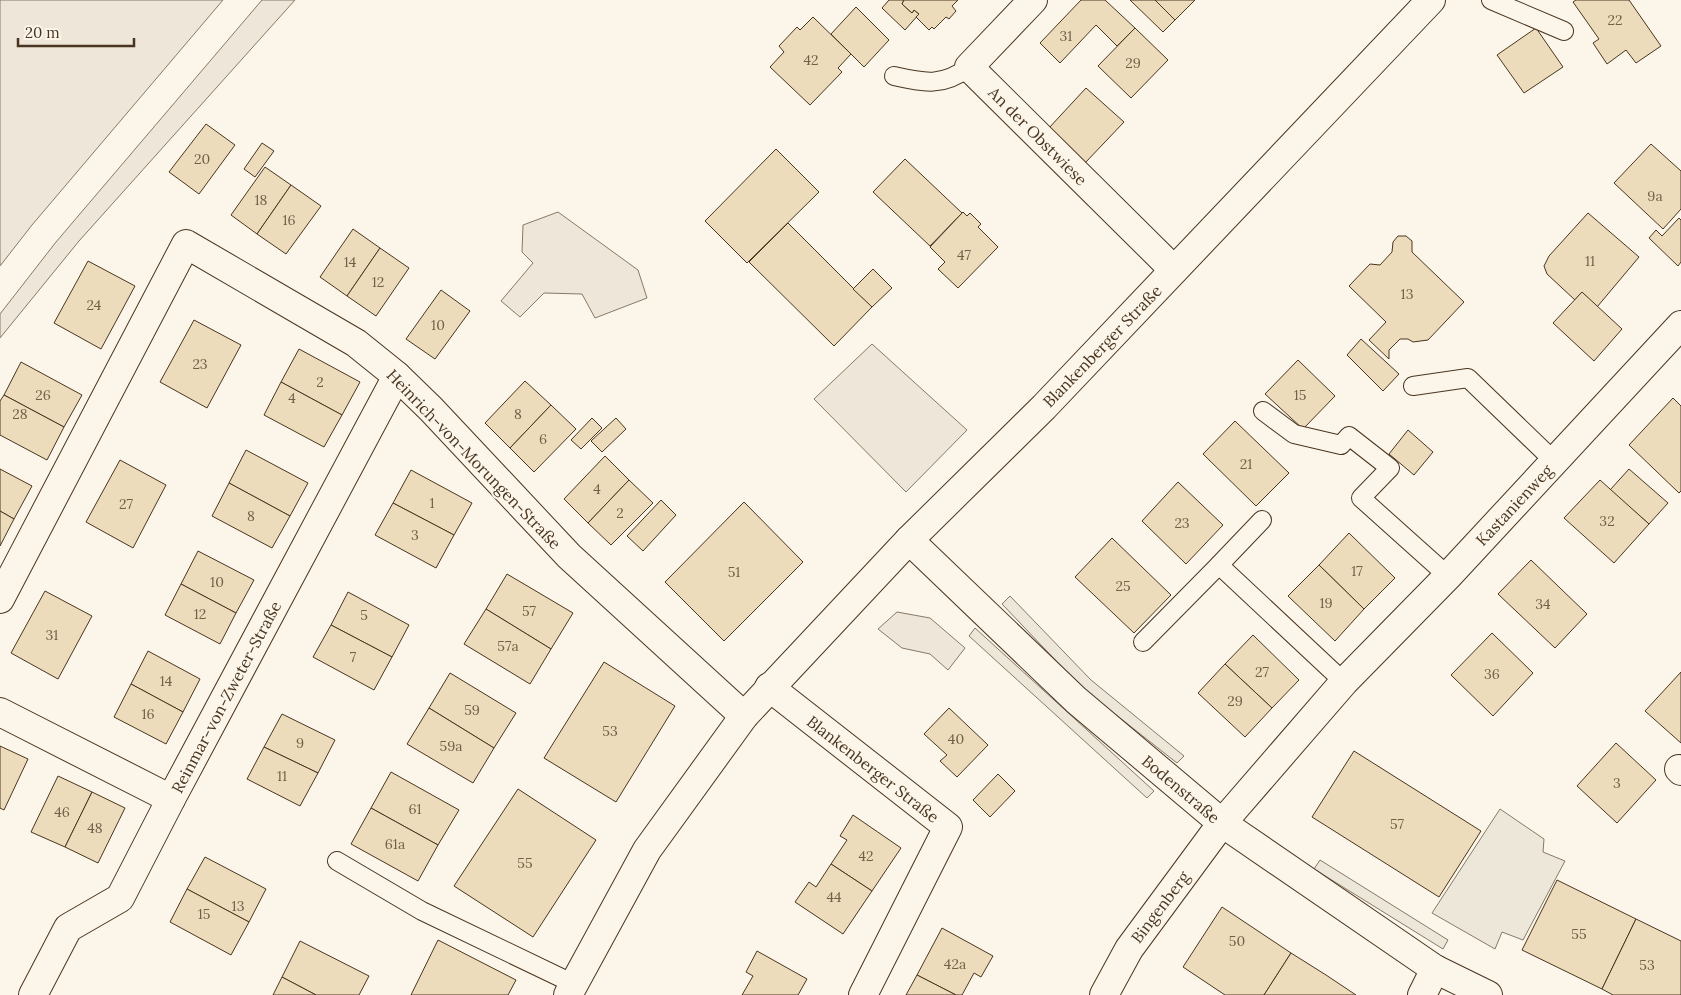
<svg xmlns="http://www.w3.org/2000/svg" width="1681" height="995" viewBox="0 0 1681 995" font-family="Lora,serif">
<rect width="100%" height="100%" fill="#fbf6e9"/>
<g fill="#ede6d9" stroke="#887966">
<polygon points="0,0 223,0 32,225 0,266"/>
<polygon points="262,0 295,0 79,241 0,338 0,314 56,242"/>
<polygon points="558,212 638,270 647,298 595,318 582,294 544,293 520,317 501,301 533,263 522,252 523,225"/>
<polygon points="872,344 967,430 906,492 814,399"/>
<polygon points="897,612 930,618 965,648 948,670 930,654 902,648 878,629"/>
</g>
<g fill="#ede7d9" stroke="#887966">
<polygon points="1010,596 1091,680 1184,756 1177,763 1082,688 1002,604"/>
<polygon points="975,628 1154,791 1147,798 969,636"/>
<polygon points="1500,809 1544,839 1543,852 1565,861 1523,940 1502,932 1495,949 1432,913"/>
<polygon points="1320,860 1448,940 1443,949 1314,869"/>
</g>
<g fill="#ecdcbc" stroke="#4a3520">
<polygon points="889,0 904,0 902,4 912,13 914,10 919,14 905,30 882,8"/>
<polygon points="904,0 958,0 952,6 956,11 949,19 946,17 934,29 932,27 929,30 916,17 919,14 914,10 912,13 902,4"/>
<polygon points="1081,0 1105,0 1135,28 1117,46 1096,25 1060,63 1040,43"/>
<polygon points="1130,0 1155,0 1175,20 1163,32"/>
<polygon points="1155,0 1195,0 1175,20"/>
<polygon points="1576,0 1629,0 1661,46 1636,63 1626,50 1607,64 1593,43 1599,39 1573,2"/>
<polygon points="856,7 889,40 864,67 831,34"/>
<polygon points="813,17 851,54 838,68 842,72 810,105 770,67 784,52 779,46 797,27 800,30"/>
<polygon points="1135,28 1168,60 1131,98 1098,66"/>
<polygon points="1536,28 1563,67 1524,93 1497,55"/>
<polygon points="1086,88 1124,122 1085,163 1048,129"/>
<polygon points="206,124 235,145 199,194 169,172"/>
<polygon points="262,143 274,151 255,177 244,169"/>
<polygon points="1651,144 1681,171 1681,209 1663,229 1614,183"/>
<polygon points="776,149 819,192 747,263 705,221"/>
<polygon points="905,159 962,213 930,246 873,192"/>
<polygon points="265,167 291,185 257,234 231,215"/>
<polygon points="291,185 321,206 286,254 257,234"/>
<polygon points="963,212 967,216 970,213 981,224 978,227 998,247 958,288 938,269 945,262 930,247"/>
<polygon points="1588,213 1639,257 1597,307 1582,292 1575,300 1547,274 1544,266 1549,256"/>
<polygon points="1679,218 1681,220 1681,262 1678,266 1649,238 1656,230 1662,236"/>
<polygon points="788,223 872,307 834,346 749,262"/>
<polygon points="353,229 380,248 347,296 320,277"/>
<polygon points="1398,236 1406,236 1412,241 1412,252 1464,302 1428,340 1413,342 1408,339 1400,339 1389,350 1389,359 1369,340 1386,322 1349,286 1370,264 1380,265 1392,252 1393,242"/>
<polygon points="380,248 409,268 376,316 347,296"/>
<polygon points="88,261 135,286 101,349 54,323"/>
<polygon points="873,269 892,288 872,307 853,289"/>
<polygon points="441,290 470,311 435,359 406,339"/>
<polygon points="1582,292 1622,329 1594,361 1553,323"/>
<polygon points="194,320 241,345 207,408 160,382"/>
<polygon points="1361,339 1399,374 1383,391 1347,355"/>
<polygon points="299,349 360,382 342,415 281,382"/>
<polygon points="1298,360 1335,396 1303,429 1265,394"/>
<polygon points="21,362 82,395 64,427 4,395"/>
<polygon points="525,381 551,405 510,448 485,423"/>
<polygon points="281,382 342,415 324,447 264,415"/>
<polygon points="4,395 64,427 47,460 0,435 0,401"/>
<polygon points="1673,398 1681,406 1681,491 1679,493 1629,445"/>
<polygon points="551,405 576,429 534,472 510,448"/>
<polygon points="592,418 602,428 581,449 571,440"/>
<polygon points="616,418 626,429 602,452 591,441"/>
<polygon points="1235,421 1289,473 1256,506 1203,454"/>
<polygon points="1408,430 1433,452 1414,475 1389,454"/>
<polygon points="246,450 308,483 290,516 229,483"/>
<polygon points="605,456 629,480 588,523 564,499"/>
<polygon points="120,460 166,485 133,548 86,522"/>
<polygon points="0,469 32,486 14,519 0,511"/>
<polygon points="1629,469 1668,503 1649,524 1610,490"/>
<polygon points="411,470 472,503 454,535 393,503"/>
<polygon points="629,480 653,503 611,545 588,523"/>
<polygon points="1600,480 1649,524 1614,563 1564,518"/>
<polygon points="1178,482 1223,525 1186,564 1142,521"/>
<polygon points="229,483 290,516 272,548 212,516"/>
<polygon points="661,500 676,515 643,551 627,536"/>
<polygon points="744,502 803,562 724,641 665,582"/>
<polygon points="393,503 454,535 436,568 375,535"/>
<polygon points="0,511 14,519 0,546"/>
<polygon points="1349,533 1395,578 1364,609 1319,565"/>
<polygon points="1112,538 1171,595 1134,633 1075,577"/>
<polygon points="198,551 254,580 236,613 181,584"/>
<polygon points="1531,560 1587,614 1555,648 1498,594"/>
<polygon points="1319,565 1364,609 1335,641 1288,596"/>
<polygon points="507,574 573,613 551,649 486,609"/>
<polygon points="181,584 236,613 220,644 165,615"/>
<polygon points="45,591 92,616 58,679 11,653"/>
<polygon points="348,592 409,625 392,657 331,625"/>
<polygon points="486,609 551,649 530,684 464,644"/>
<polygon points="331,625 392,657 374,690 313,657"/>
<polygon points="1492,633 1533,673 1493,716 1451,675"/>
<polygon points="1253,635 1299,680 1272,708 1225,664"/>
<polygon points="148,651 200,679 183,712 131,684"/>
<polygon points="604,662 675,706 616,802 544,758"/>
<polygon points="1225,664 1272,708 1245,737 1198,693"/>
<polygon points="1681,672 1681,743 1645,711"/>
<polygon points="450,673 516,713 494,748 429,708"/>
<polygon points="131,684 183,712 166,744 114,717"/>
<polygon points="429,708 494,748 473,783 407,744"/>
<polygon points="949,708 988,745 957,777 940,761 947,755 924,734"/>
<polygon points="282,714 335,740 318,773 264,747"/>
<polygon points="1616,743 1656,780 1617,823 1577,786"/>
<polygon points="0,746 28,759 4,810 0,808"/>
<polygon points="264,747 318,773 300,806 247,779"/>
<polygon points="1354,751 1481,831 1439,897 1312,817"/>
<polygon points="391,772 459,810 438,845 371,808"/>
<polygon points="998,774 1015,791 990,817 973,800"/>
<polygon points="58,776 92,792 65,847 31,832"/>
<polygon points="518,789 596,840 533,937 454,886"/>
<polygon points="92,792 125,808 98,863 65,847"/>
<polygon points="371,808 438,845 418,881 351,844"/>
<polygon points="853,815 901,848 872,891 831,864 847,840 840,836"/>
<polygon points="205,857 266,889 249,922 187,889"/>
<polygon points="831,864 872,891 843,934 795,902 809,882 816,887"/>
<polygon points="1557,880 1636,919 1602,989 1522,950"/>
<polygon points="187,889 249,922 231,955 170,922"/>
<polygon points="1222,907 1291,953 1264,995 1225,995 1183,967"/>
<polygon points="1636,919 1681,941 1681,995 1613,995 1602,989"/>
<polygon points="942,928 993,956 981,977 974,973 962,995 956,995 917,975"/>
<polygon points="438,940 516,980 508,995 411,995"/>
<polygon points="300,941 369,976 359,995 316,995 282,977"/>
<polygon points="757,951 807,979 798,995 742,995 753,976 746,972"/>
<polygon points="1291,953 1326,975 1356,995 1264,995"/>
<polygon points="917,975 956,995 906,995"/>
<polygon points="282,977 316,995 273,995"/>
</g>
<g fill="none" stroke-linecap="round" stroke-linejoin="round">
<g stroke="#4a3520" stroke-width="20">
<g id="lane">
<polyline points="1491,0 1564,31"/>
<path d="M894 76C924 83 943 87 969 67"/>
<polyline points="1413,386 1468,378 1555,462"/>
<polyline points="1263,411 1294,434 1341,445 1349,436 1390,468 1361,498 1448,576"/>
<polyline points="1262,520 1219,565 1344,682"/>
<polyline points="1143,642 1219,565"/>
<polyline points="337,861 422,911 574,984"/>
</g>
</g>
<g stroke="#4a3520" stroke-width="30">
<g id="street">
<polyline points="1033,0 969,67 1174,270"/>
<polyline points="909,540 1076,700 1222,823 1435,969 1488,995"/>
<polyline points="0,599 186,244 356,343 397,376 431,409 569,556 744,716"/>
<polyline points="769,687 948,827 863,995"/>
<polyline points="0,712 171,799"/>
<polyline points="1679,769 1681,771"/>
<polyline points="33,995 68,928 120,898 171,799 397,376"/>
<polyline points="1104,995 1129,949 1222,823 1344,682 1448,576 1681,325"/>
<polyline points="1422,995 1435,969"/>
</g>
</g>
<g stroke="#4a3520" stroke-width="30">
<polyline id="secondary" points="568,995 647,850 744,716 909,540 1044,407 1431,0"/>
</g>
<use href="#lane" stroke="#fbf6e9" stroke-width="18"/>
<use href="#street" stroke="#fbf6e9" stroke-width="28"/>
<use href="#secondary" stroke="#fbf6e9" stroke-width="28"/>
</g>
<g text-anchor="middle" stroke-width="4" stroke-linejoin="round" paint-order="stroke">
<g font-size="14" fill="#725f47">
<text x="1615" y="25">22</text>
<text x="1066" y="41">31</text>
<text x="811" y="65">42</text>
<text x="1133" y="68">29</text>
<text x="202" y="164">20</text>
<text x="1655" y="201">9a</text>
<text x="261" y="205">18</text>
<text x="289" y="225">16</text>
<text x="964" y="260">47</text>
<text x="1590" y="266">11</text>
<text x="350" y="267">14</text>
<text x="378" y="287">12</text>
<text x="1407" y="299">13</text>
<text x="94" y="310">24</text>
<text x="438" y="330">10</text>
<text x="200" y="369">23</text>
<text x="320" y="387">2</text>
<text x="43" y="400">26</text>
<text x="1300" y="400">15</text>
<text x="292" y="403">4</text>
<text x="20" y="419">28</text>
<text x="518" y="419">8</text>
<text x="543" y="444">6</text>
<text x="1246" y="469">21</text>
<text x="597" y="494">4</text>
<text x="432" y="508">1</text>
<text x="126" y="509">27</text>
<text x="620" y="518">2</text>
<text x="251" y="521">8</text>
<text x="1607" y="526">32</text>
<text x="1182" y="528">23</text>
<text x="415" y="540">3</text>
<text x="1357" y="576">17</text>
<text x="734" y="577">51</text>
<text x="217" y="587">10</text>
<text x="1123" y="591">25</text>
<text x="1326" y="608">19</text>
<text x="1543" y="609">34</text>
<text x="529" y="616">57</text>
<text x="200" y="619">12</text>
<text x="364" y="620">5</text>
<text x="52" y="640">31</text>
<text x="508" y="651">57a</text>
<text x="353" y="662">7</text>
<text x="1262" y="677">27</text>
<text x="1492" y="679">36</text>
<text x="166" y="686">14</text>
<text x="1235" y="706">29</text>
<text x="472" y="715">59</text>
<text x="148" y="719">16</text>
<text x="610" y="736">53</text>
<text x="956" y="744">40</text>
<text x="300" y="748">9</text>
<text x="451" y="751">59a</text>
<text x="282" y="781">11</text>
<text x="1617" y="788">3</text>
<text x="415" y="814">61</text>
<text x="62" y="817">46</text>
<text x="1397" y="829">57</text>
<text x="95" y="833">48</text>
<text x="395" y="849">61a</text>
<text x="866" y="861">42</text>
<text x="525" y="868">55</text>
<text x="834" y="902">44</text>
<text x="238" y="911">13</text>
<text x="204" y="919">15</text>
<text x="1579" y="939">55</text>
<text x="1237" y="946">50</text>
<text x="955" y="969">42a</text>
<text x="1647" y="970">53</text>
</g>
<g font-size="16" fill="#4a3520" stroke="#fbf6e9">
<text transform="translate(1038 136) rotate(45)" y="6">An der Obstwiese</text>
<text transform="translate(1102 346) rotate(-46)" y="6">Blankenberger Straße</text>
<text transform="translate(474 459) rotate(46)" y="6">Heinrich-von-Morungen-Straße</text>
<text transform="translate(1514 505) rotate(-47)" y="6">Kastanienweg</text>
<text transform="translate(226 697) rotate(-62)" y="6">Reinmar-von-Zweter-Straße</text>
<text transform="translate(873 769) rotate(38)" y="6">Blankenberger Straße</text>
<text transform="translate(1181 789) rotate(40)" y="6">Bodenstraße</text>
<text transform="translate(1160 907) rotate(-53)" y="6">Bingenberg</text>
</g>
</g>
<path d="M18 38v8h116v-8" fill="none" stroke="#4a3520" stroke-width="2.5"/>
<text x="25" y="38" font-size="15" fill="#4a3520" stroke="#fbf6e9" stroke-width="4" paint-order="stroke">20 m</text>
</svg>
